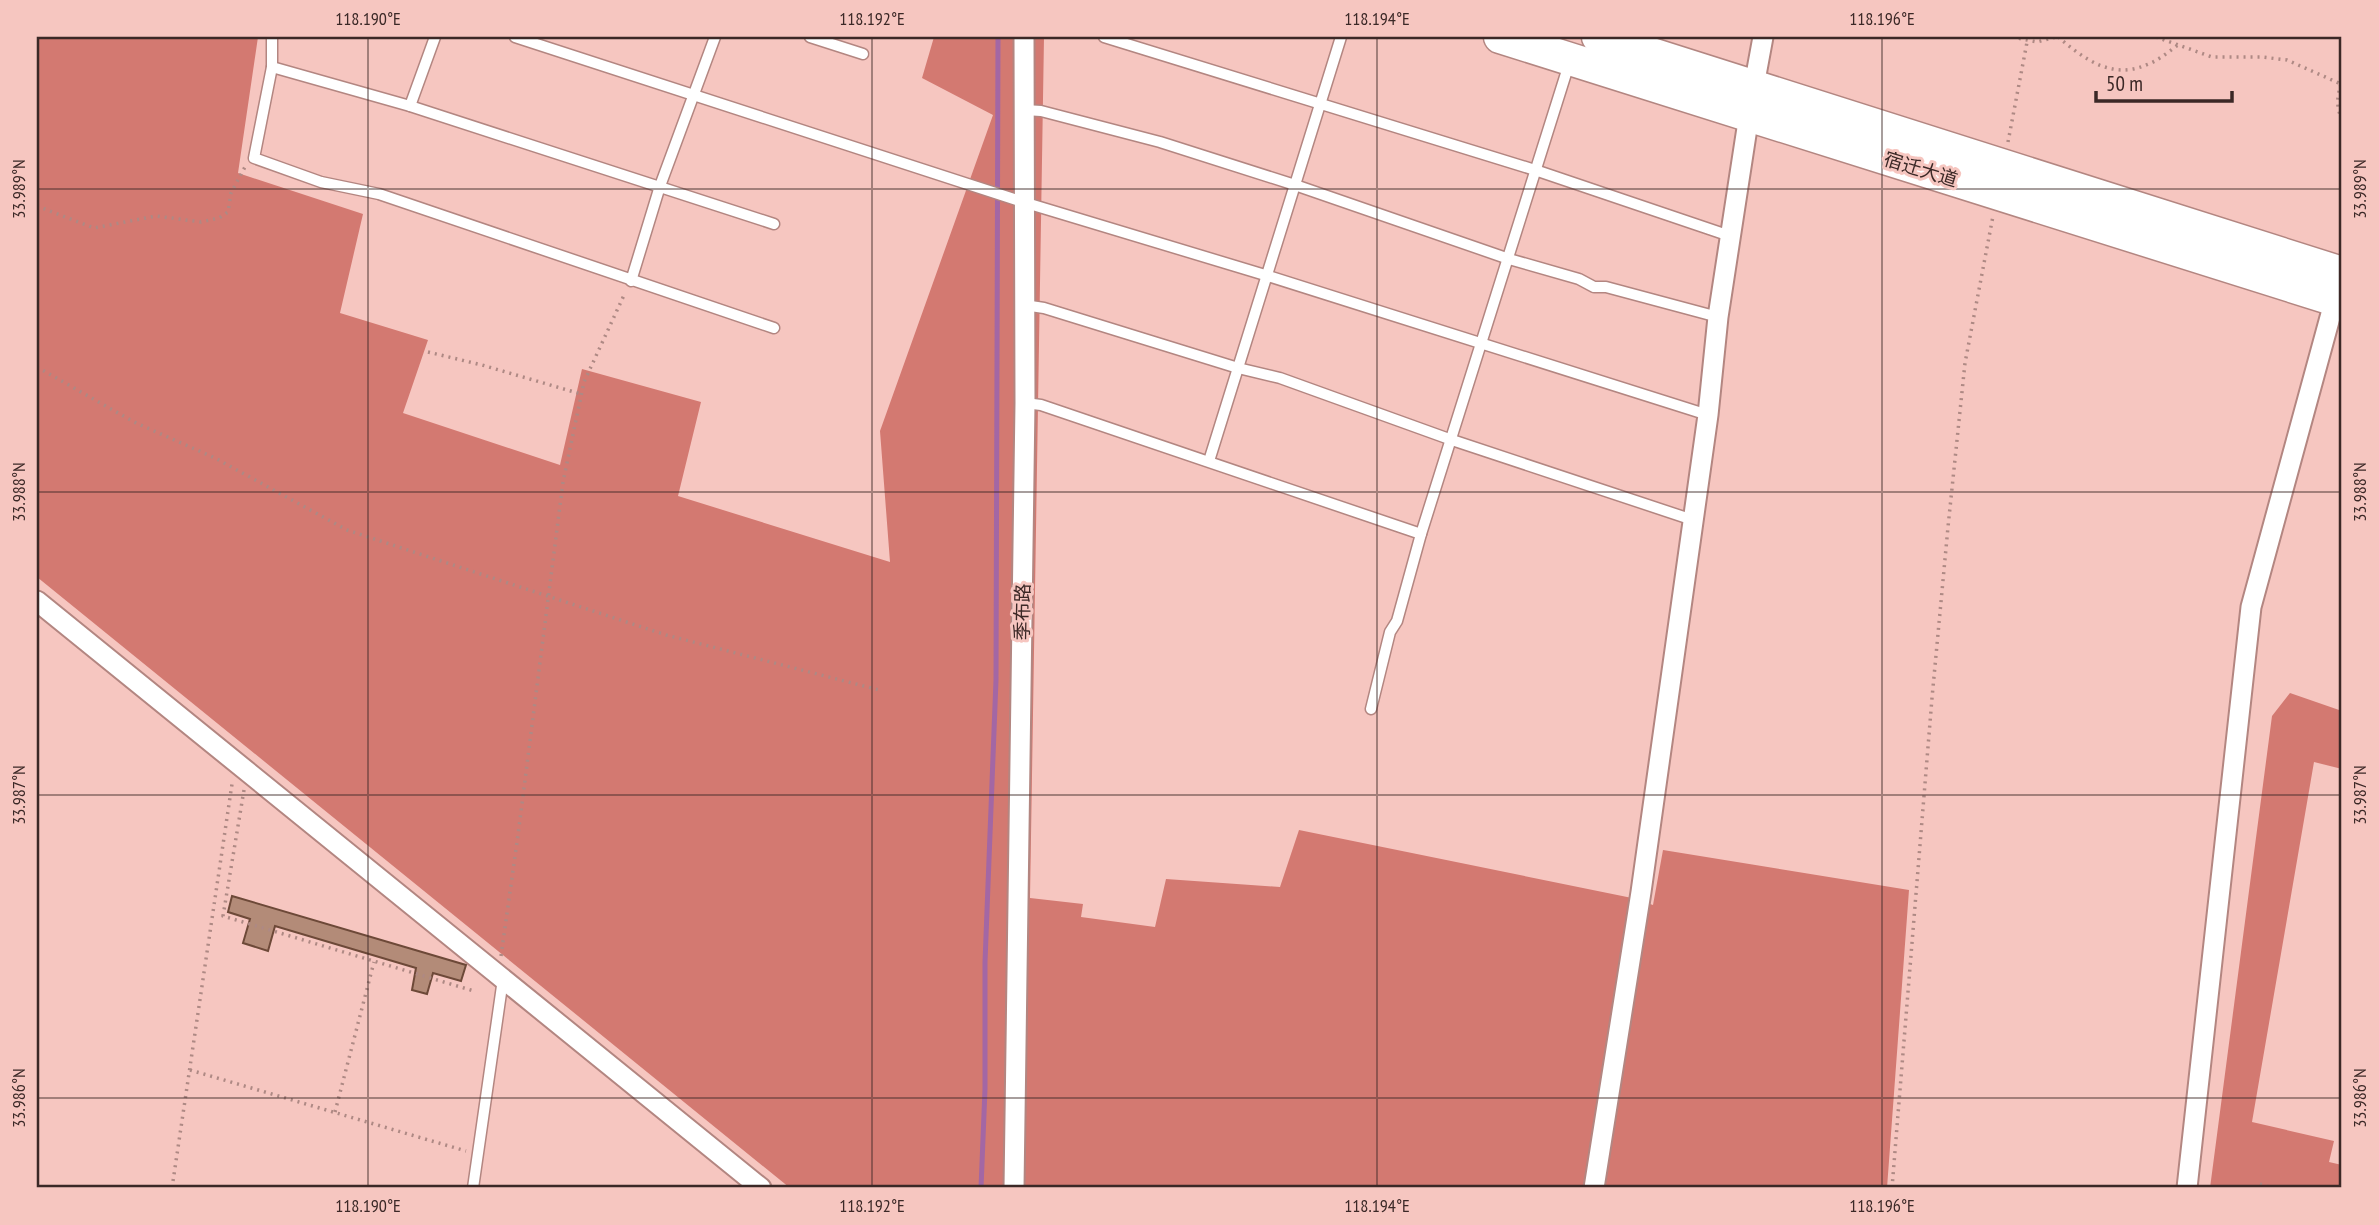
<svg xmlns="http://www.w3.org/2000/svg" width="2379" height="1225" viewBox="0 0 2379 1225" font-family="'PT Sans Narrow','Noto Sans SC',sans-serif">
<rect width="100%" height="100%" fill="#f6c6c0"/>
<g fill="#d37971">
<polygon points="37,37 258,37 238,173 363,214 340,313 428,340 403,413 560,465 582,369 701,402 678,496 890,562 880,431 993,115 922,78 934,37 1044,37 1030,898 1083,904 1081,917 1155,927 1166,879 1280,887 1299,830 1632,898 1653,905 1663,850 1909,890 1887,1188 790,1188 37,577"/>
<polygon points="2290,693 2342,711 2342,769 2314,762 2252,1122 2334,1141 2329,1162 2342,1165 2342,1188 2210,1188 2272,716"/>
</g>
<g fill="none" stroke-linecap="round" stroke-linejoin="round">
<polyline stroke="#a367a4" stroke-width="5" points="981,1188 985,1089 985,962 996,680 998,37"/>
</g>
<polygon fill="#b38b78" stroke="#6d4938" stroke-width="2" points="232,896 466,965 461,981 433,973 427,994 412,990 416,968 275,926 268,951 243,943 250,919 228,912"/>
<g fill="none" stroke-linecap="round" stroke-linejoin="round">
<g stroke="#b38681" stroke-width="13">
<g id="service">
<polyline points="272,37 272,67 254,158 321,182 379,194 774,328"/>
<polyline points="515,37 1023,202 1265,275 1708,415"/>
<polyline points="810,37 863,54"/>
<polyline points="1104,37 1535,170 1730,236"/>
<polyline points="272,67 410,106 774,224"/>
<polyline points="410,106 435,37"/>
<polyline points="1025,110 1041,111 1160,142 1295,185 1509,259 1579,279 1594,287 1606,287 1718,317"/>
<polyline points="631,281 660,186 715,37"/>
<polyline points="1024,305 1044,308 1238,368 1280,378 1452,440 1693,520"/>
<polyline points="1025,403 1041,405 1421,534"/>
<polyline points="1209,461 1341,37"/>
<polyline points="1371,709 1390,632 1397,621 1421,534 1569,64"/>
<polyline points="473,1188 503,979"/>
</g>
</g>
<g stroke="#b38681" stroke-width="23">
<g id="minor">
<polyline points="1754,86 1763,37"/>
<polyline points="37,601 761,1188"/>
<polyline points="1014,1188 1025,403 1024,37"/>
<polyline points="1594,1188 1641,892 1708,415 1718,317 1749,115"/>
<polyline points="2187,1188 2251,607 2335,299"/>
</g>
</g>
<g stroke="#b38681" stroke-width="35">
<g id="primary">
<polyline points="1500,37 2342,302"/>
<polyline points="1598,37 2342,273"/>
</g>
</g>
<g stroke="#ae8984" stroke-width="3.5" stroke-dasharray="2 5" stroke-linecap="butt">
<polyline points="2012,37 2037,42 2056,37"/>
<path d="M2058 37C2083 58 2111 80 2146 65 2158 61 2168 52 2178 45"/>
<polyline points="2156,37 2212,57 2262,57 2287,60 2341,84"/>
<polyline points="37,39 37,37"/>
<path d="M2341 84C2337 97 2336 107 2342 119"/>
<polyline points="2008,142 2028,37"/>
<polyline points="37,206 94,228 156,216 201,222 219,218 228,212 231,193 246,165"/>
<polyline points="428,352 482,365 581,394"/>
<polyline points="37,367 134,422 215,458 347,530 666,635 879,690"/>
<polyline points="244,790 223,916 474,991"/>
<polyline points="501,956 518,835 563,482 584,382 625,293"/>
<polyline points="190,1070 466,1151"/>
<polyline points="335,1112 374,962"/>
<polyline points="2260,1184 2273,1188"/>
<polyline points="172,1188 232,784"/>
<polyline points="1892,1188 1932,698 1948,527 1965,363 1993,216"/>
</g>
<use href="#service" stroke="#fff" stroke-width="10"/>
<use href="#minor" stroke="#fff" stroke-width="19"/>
<use href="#primary" stroke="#fff" stroke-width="32"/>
</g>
<path fill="none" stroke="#3b2826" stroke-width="2" stroke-opacity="0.45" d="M368 37V1188M872 37V1188M1377 37V1188M1882 37V1188M37 189H2342M37 492H2342M37 795H2342M37 1098H2342"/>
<g text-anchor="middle" stroke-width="6" stroke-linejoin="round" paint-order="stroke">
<g font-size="19" fill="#3b2826" stroke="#f6c6c0">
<text transform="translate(1921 169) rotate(17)" y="7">宿迁大道</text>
<text transform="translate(1022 612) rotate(-89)" y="7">季布路</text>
</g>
</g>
<rect width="2379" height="1225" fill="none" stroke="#f6c6c0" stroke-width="77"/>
<path d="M2096 91v10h136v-10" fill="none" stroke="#3b2826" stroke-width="3.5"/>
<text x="2106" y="91" font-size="21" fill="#3b2826" stroke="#f6c6c0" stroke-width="5" paint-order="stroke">50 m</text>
<rect x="38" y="38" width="2302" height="1148" fill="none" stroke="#3b2826" stroke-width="2.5"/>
<g font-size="18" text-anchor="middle" fill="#3b2826">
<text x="368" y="25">118.190°E</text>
<text x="872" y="25">118.192°E</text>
<text x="1377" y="25">118.194°E</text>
<text x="1882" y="25">118.196°E</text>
<text transform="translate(19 189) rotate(-90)" y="6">33.989°N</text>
<text transform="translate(2360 189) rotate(-90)" y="6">33.989°N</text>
<text transform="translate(19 492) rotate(-90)" y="6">33.988°N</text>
<text transform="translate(2360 492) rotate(-90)" y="6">33.988°N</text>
<text transform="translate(19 795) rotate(-90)" y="6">33.987°N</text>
<text transform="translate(2360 795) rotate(-90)" y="6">33.987°N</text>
<text transform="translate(19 1098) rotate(-90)" y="6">33.986°N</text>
<text transform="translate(2360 1098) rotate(-90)" y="6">33.986°N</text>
<text x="368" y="1212">118.190°E</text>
<text x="872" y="1212">118.192°E</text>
<text x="1377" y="1212">118.194°E</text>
<text x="1882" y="1212">118.196°E</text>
</g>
</svg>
